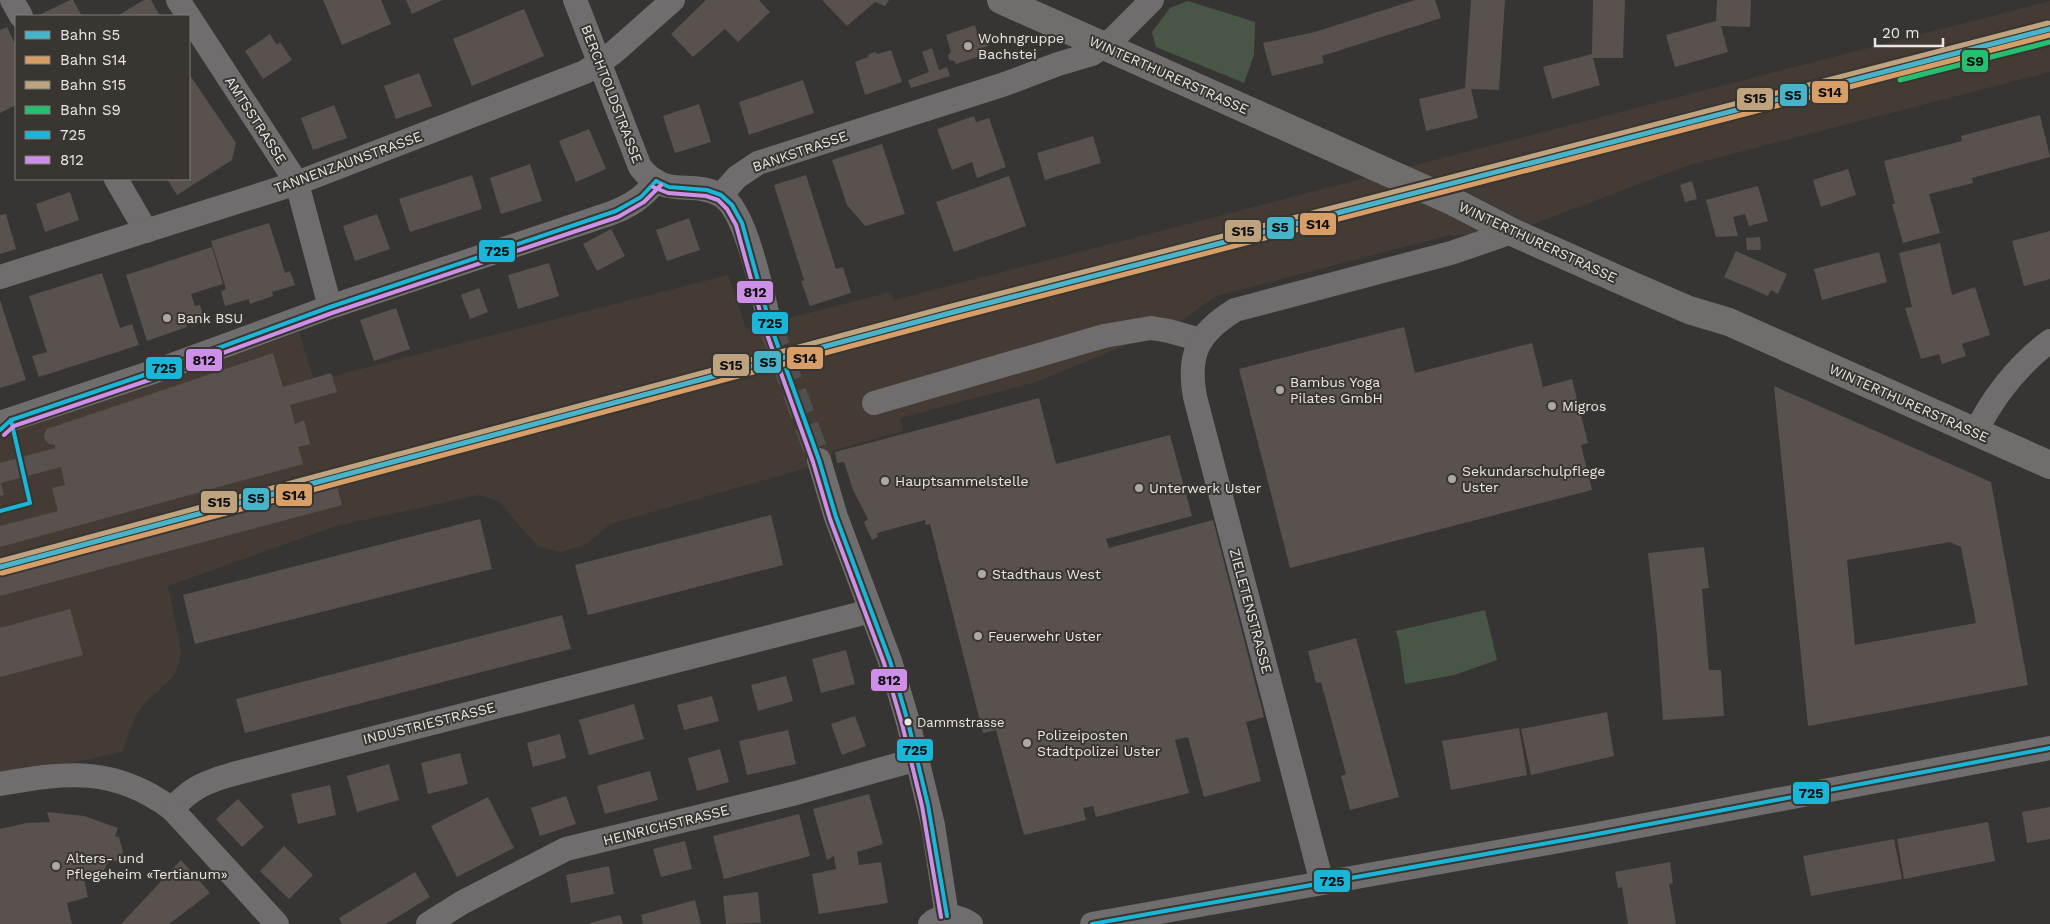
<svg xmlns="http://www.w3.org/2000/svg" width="2050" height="924" viewBox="0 0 2050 924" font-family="'Work Sans',sans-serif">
<rect width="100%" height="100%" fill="#373533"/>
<polygon fill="#443c34" points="2050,1 2050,72 1689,165 1512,232 1446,236 1216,296 1177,324 1036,382 900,418 903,431 832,451 831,461 610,524 587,544 561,552 540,547 522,529 499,501 479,495 336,526 168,586 179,640 181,652 179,663 175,674 168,682 147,701 136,715 122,752 0,778 0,434 71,412 299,332 314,381 728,275 746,329 891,292 894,300"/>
<g fill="#485745">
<polygon points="1188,1 1255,22 1254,55 1244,83 1156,47 1152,32 1170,8"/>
<polygon points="1485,610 1497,660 1454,675 1405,684 1399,641 1396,631"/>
</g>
<g fill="#58514e" fill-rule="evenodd">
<polygon points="70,0 73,0 82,16 37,16"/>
<polygon points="144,0 151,0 160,16 117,16"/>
<polygon points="323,0 381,0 391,24 342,45"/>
<polygon points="406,0 443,0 412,14"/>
<polygon points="706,0 759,0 770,12 738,42 725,29 693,57 671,34"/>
<polygon points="822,0 889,0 885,6 875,2 847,26"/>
<polygon points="1415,0 1435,0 1441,18 1322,56 1324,63 1272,76 1263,43 1315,32"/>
<polygon points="1471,0 1505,0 1499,90 1471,89 1478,118 1426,131 1419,99 1465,88"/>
<polygon points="1593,0 1625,0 1623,58 1593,58 1600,85 1552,99 1543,67 1592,54"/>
<polygon points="1717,0 1751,0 1750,27 1721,26 1728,52 1675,67 1666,35 1716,21"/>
<polygon points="524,9 544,56 472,86 453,39"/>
<polygon points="975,25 978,35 986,32 990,45 982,48 984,55 956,64 954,61 949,60 948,55 951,52 946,35"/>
<polygon points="7,27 16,46 16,105 0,113 0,30"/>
<polygon points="270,34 277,45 280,42 292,60 263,79 245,51"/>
<polygon points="932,48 939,70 947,67 950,76 911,88 908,80 929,72 922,52"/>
<polygon points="891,50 902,82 865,95 855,62 868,57 869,54 875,52 878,54"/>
<polygon points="419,73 432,106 396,119 384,86"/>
<polygon points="189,74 236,143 232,160 177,195 167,179 189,179"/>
<polygon points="803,80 814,113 749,135 739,102"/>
<polygon points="699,104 711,142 675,153 663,116"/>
<polygon points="334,105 347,138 313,150 301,118"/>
<polygon points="2040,115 2050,157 1972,178 1973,183 1929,194 1940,233 1903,243 1892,204 1895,204 1884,161 1962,141 1961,136"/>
<polygon points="974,116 976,122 989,118 1006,167 977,178 972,162 952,170 937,129"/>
<polygon points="589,129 606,169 576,182 559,141"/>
<polygon points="1093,136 1101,163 1045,180 1037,153"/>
<polygon points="882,144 905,214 865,226 847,205 832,160"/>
<polygon points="530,164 542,201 501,214 490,178"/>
<polygon points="1848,169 1856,195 1821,207 1813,180"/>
<polygon points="472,175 482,209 410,232 399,199"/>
<polygon points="806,175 836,269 843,267 851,293 810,306 801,281 804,280 774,185"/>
<polygon points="1009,176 1026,226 954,252 936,202"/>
<polygon points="1692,181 1697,199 1685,202 1680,185"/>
<polygon points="1758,186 1768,221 1749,226 1745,214 1733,217 1738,236 1716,237 1706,200"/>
<polygon points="70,192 79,220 45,232 36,204"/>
<polygon points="6,214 16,249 0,254 0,215"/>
<polygon points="377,214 390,249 355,261 343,226"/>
<polygon points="689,218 700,250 667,261 656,230"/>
<polygon points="269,223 285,273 290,271 295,285 272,292 273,296 250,304 249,299 225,306 221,291 226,289 211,241"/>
<polygon points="611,229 625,256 597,271 583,244"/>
<polygon points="2050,231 2050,279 2024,286 2012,241"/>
<polygon points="1760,237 1761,250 1747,250 1746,238"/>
<polygon points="1940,243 1952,295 1975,287 1990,335 1962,344 1966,356 1942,364 1939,354 1921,359 1905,308 1912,307 1899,253"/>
<polygon points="212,247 223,284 191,294 195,306 200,305 203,316 185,322 187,327 147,341 126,275"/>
<polygon points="1736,251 1787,274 1778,294 1771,290 1768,296 1724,277"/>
<polygon points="1879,252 1887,282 1822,300 1814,269"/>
<polygon points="549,263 559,296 518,309 508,275"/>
<polygon points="102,273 120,328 132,324 139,345 39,377 32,356 47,352 29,296"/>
<polygon points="479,288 488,312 470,319 461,295"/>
<polygon points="0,300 26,380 0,388"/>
<polygon points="396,308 410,349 374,361 360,320"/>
<polygon points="1404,327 1415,373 1532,343 1543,387 1572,379 1588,443 1581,445 1592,490 1290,568 1239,369"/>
<polygon points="273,353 283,387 331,373 337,392 290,405 295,424 304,420 310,444 298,447 303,464 0,547 0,526 58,511 52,488 65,485 61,467 1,483 4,495 0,496 0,463 55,448 55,445 49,444 45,440 44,434 47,429"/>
<path d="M1774 386 1991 482 2028 685 1808 726ZM1950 542 1961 547 1976 623 1855 645 1847 560Z"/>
<polygon points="1039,398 1056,464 1170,435 1192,516 1106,539 1109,548 1213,520 1264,717 1246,722 1261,781 1204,797 1188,737 1175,740 1189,793 1096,817 1093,806 1083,808 1086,820 1024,835 996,730 983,733 930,524 926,525 925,520 877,533 878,537 872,540 864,522 868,519 853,490 844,462 837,463 835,452"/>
<polygon points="336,483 342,505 0,596 0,572"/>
<polygon points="771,515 783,565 588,615 575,565"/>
<polygon points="480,519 492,569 195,644 183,595"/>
<polygon points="1704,547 1709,588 1702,589 1709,670 1721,670 1724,716 1663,720 1657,635 1648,553"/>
<polygon points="70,609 83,655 0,677 0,628"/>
<polygon points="562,615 571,649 245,733 236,699"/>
<polygon points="1356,638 1399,797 1350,810 1341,776 1346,774 1321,682 1316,683 1308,651"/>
<polygon points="846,650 855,684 821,693 812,659"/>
<polygon points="786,676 793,701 758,711 751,685"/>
<polygon points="712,696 719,721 684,730 677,705"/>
<polygon points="634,704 644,739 589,755 579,720"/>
<polygon points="1607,712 1614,756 1531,775 1521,729"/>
<polygon points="855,716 866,746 842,755 831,724"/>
<polygon points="1519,728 1527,775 1451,790 1442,741"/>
<polygon points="788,730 796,764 747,775 739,741"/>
<polygon points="560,734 566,758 533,767 527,743"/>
<polygon points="720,749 729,782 697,791 688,758"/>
<polygon points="460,753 468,784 428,794 421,763"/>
<polygon points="389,764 399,800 357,812 347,776"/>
<polygon points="650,771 658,800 605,814 597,786"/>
<polygon points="330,785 336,815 298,824 291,794"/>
<polygon points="869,794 883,844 857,852 859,865 881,862 888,903 819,914 812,874 836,869 834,856 827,860 813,809"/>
<polygon points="566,796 576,824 540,836 531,808"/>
<polygon points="488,797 514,848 457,877 431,826"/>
<polygon points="238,799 264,827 242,847 216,819"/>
<polygon points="2050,807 2050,839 2027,843 2022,812"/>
<polygon points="47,812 84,816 118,828 115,836 119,837 123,852 120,858 116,861 109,861 104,870 83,875 88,897 67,903 72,924 0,924 0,829 26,823 50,822"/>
<polygon points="799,814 810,856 724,879 713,836"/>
<polygon points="1988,822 1995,861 1904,879 1897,839"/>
<polygon points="1894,839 1902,879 1811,896 1803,856"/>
<polygon points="685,841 692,869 661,877 653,849"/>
<polygon points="284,846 313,875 289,899 260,871"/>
<polygon points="181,860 210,893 169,924 121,924"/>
<polygon points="1670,862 1673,883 1669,884 1676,924 1628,924 1622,887 1618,888 1615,872"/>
<polygon points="609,866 614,894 571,903 566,875"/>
<polygon points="415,872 430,897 386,924 342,924 339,918"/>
<polygon points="758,892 761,923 726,924 723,896"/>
<polygon points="695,900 701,924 643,924 641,915"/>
<polygon points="620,915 623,924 590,924 590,923"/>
</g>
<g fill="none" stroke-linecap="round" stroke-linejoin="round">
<polyline stroke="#52504e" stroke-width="24" stroke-dasharray="24 12" stroke-linecap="butt" points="770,324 819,460"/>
<g stroke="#6f6d6d" stroke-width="24">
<polyline points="12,0 21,16"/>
<polyline points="178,0 297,183 330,307"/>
<path d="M575 0 640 167C666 200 690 179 720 195 746 208 762 294 770 324"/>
<polyline points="116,179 146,231"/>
<polyline points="721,195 737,177 758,163 1005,84 1058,64 1092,54 1114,38 1152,0"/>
<polyline points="0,277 297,183 585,72 613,53 673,0"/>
<polyline points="874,403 1104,336 1151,328 1169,331 1201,340"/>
<path d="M0 423 153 372 330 307 609 214C629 207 643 198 656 181"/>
<path d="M1975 433C1993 397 2018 365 2050 341"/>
<polyline points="819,460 836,517 890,661 908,722 933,825 947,916"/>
<path d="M0 784C67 772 114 766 172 809 191 788 205 782 233 774L871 611"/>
<polyline points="172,809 277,924"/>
<path d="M1322 883 1195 397C1187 354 1198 333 1235 310L1451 253 1512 232"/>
<polyline points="428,924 463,902 566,849 796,793 918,759"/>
<path d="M930 924C942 913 958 915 971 924"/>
<polyline points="1092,924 1587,836 2050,748"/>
</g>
<polyline stroke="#706e6d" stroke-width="28" points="1001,0 1454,202 1512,232 1631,285 1689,310 1729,322 2050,465"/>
<g stroke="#393531" stroke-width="8">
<g id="bus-1">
<polyline points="656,181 669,187 707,190 721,195 732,205 742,223 770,324 819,460 836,517 890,661 908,722 928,805 947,916"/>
<polyline points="0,430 11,420 153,372 330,307 616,211 641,197 656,181"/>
<polyline points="0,511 30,503 11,420"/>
<polyline points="1092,924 1587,836 2050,748"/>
</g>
</g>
<g stroke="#393531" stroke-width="8">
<g id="bus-2">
<polyline points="653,187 668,193 706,196 718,200 727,209 736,225 764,326 813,462 830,519 884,663 902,724 922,806 941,917"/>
<polyline points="4,435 14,426 155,378 332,313 618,217 644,202 661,185"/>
</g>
</g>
<use href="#bus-1" stroke="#1ab6d8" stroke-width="4"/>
<use href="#bus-2" stroke="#ce8fe9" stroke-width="4"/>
<g stroke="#393531" stroke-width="9">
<polyline id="rail-1" points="0,567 950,313 2050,29"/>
</g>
<g stroke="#393531" stroke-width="9">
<polyline id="rail-2" points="2,573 952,319 2050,35"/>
</g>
<g stroke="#393531" stroke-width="9">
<polyline id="rail-3" points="0,561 948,307 2048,23"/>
</g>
<g stroke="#393531" stroke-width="9">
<polyline id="rail-4" points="1900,80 2050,42"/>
</g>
<use href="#rail-1" stroke="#48b4ca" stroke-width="5"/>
<use href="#rail-2" stroke="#d89e68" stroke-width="5"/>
<use href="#rail-3" stroke="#bfa27e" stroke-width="5"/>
<use href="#rail-4" stroke="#26bf70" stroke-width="5"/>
</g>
<g fill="#aba9a7" stroke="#393531" stroke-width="2">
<circle cx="968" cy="46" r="5"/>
<circle cx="167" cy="318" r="5"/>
<circle cx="1280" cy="390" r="5"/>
<circle cx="1552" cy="406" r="5"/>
<circle cx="1452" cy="479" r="5"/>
<circle cx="885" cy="481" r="5"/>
<circle cx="1139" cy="488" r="5"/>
<circle cx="982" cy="574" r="5"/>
<circle cx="978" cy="636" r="5"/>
<circle cx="1027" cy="743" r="5"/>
<circle cx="56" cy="866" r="5"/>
</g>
<circle fill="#eae7e5" stroke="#393531" stroke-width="2" cx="908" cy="722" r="4.5"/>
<g text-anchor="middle" stroke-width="4" stroke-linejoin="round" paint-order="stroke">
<g font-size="13" fill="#eae7e5" stroke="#393531" text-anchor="start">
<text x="917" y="727">Dammstrasse</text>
</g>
<g font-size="14" fill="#eae7e5" stroke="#393531" text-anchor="start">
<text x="978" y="43">Wohngruppe<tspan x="978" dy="16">Bachstei</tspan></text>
<text x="177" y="323">Bank BSU</text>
<text x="1290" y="387">Bambus Yoga<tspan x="1290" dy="16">Pilates GmbH</tspan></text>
<text x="1562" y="411">Migros</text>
<text x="1462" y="476">Sekundarschulpflege<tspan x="1462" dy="16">Uster</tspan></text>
<text x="895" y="486">Hauptsammelstelle</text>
<text x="1149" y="493">Unterwerk Uster</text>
<text x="992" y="579">Stadthaus West</text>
<text x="988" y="641">Feuerwehr Uster</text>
<text x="1037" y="740">Polizeiposten<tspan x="1037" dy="16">Stadtpolizei Uster</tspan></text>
<text x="66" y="863">Alters- und<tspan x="66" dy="16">Pflegeheim «Tertianum»</tspan></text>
</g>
<g font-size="14" fill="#eae7e5" stroke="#393531">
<text transform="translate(1169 75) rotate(24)" y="5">WINTERTHURERSTRASSE</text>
<text transform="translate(612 94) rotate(69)" y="5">BERCHTOLDSTRASSE</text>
<text transform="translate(256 120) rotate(57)" y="5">AMTSSTRASSE</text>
<text transform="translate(800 151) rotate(-19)" y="5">BANKSTRASSE</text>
<text transform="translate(348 162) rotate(-20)" y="5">TANNENZAUNSTRASSE</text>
<text transform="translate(1538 242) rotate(25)" y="5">WINTERTHURERSTRASSE</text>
<text transform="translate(1909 403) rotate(24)" y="5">WINTERTHURERSTRASSE</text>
<text transform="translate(1251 611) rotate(75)" y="5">ZIELETENSTRASSE</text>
<text transform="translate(429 723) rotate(-14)" y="5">INDUSTRIESTRASSE</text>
<text transform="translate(666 825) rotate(-14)" y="5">HEINRICHSTRASSE</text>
</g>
</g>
<g stroke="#393531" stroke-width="2">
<rect x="1961" y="49" width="28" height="24" rx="5" fill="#26bf70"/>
<rect x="1811" y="80" width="38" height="24" rx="5" fill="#d89e68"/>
<rect x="1779" y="83" width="29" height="24" rx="5" fill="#48b4ca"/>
<rect x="1736" y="87" width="38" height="24" rx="5" fill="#bfa27e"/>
<rect x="1299" y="212" width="38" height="24" rx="5" fill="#d89e68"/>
<rect x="1266" y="216" width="29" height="24" rx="5" fill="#48b4ca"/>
<rect x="1224" y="219" width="38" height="24" rx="5" fill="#bfa27e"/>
<rect x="478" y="239" width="38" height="24" rx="5" fill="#1ab6d8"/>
<rect x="736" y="280" width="38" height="24" rx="5" fill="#ce8fe9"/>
<rect x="751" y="311" width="38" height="24" rx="5" fill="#1ab6d8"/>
<rect x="786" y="346" width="38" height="24" rx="5" fill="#d89e68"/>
<rect x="185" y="348" width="38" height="24" rx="5" fill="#ce8fe9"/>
<rect x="753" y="350" width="29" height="24" rx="5" fill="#48b4ca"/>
<rect x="712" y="353" width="38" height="24" rx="5" fill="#bfa27e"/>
<rect x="145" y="356" width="38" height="24" rx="5" fill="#1ab6d8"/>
<rect x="275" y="483" width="38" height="24" rx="5" fill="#d89e68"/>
<rect x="242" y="487" width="28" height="24" rx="5" fill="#48b4ca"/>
<rect x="200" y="490" width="38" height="24" rx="5" fill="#bfa27e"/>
<rect x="870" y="668" width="38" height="24" rx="5" fill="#ce8fe9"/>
<rect x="896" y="738" width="38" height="24" rx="5" fill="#1ab6d8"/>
<rect x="1792" y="781" width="38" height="24" rx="5" fill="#1ab6d8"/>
<rect x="1313" y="869" width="38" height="24" rx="5" fill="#1ab6d8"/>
</g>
<g font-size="14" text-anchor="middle" font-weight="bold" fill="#111">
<text x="1975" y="66">S9</text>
<text x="1830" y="97">S14</text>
<text x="1793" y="100">S5</text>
<text x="1755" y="103">S15</text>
<text x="1318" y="229">S14</text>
<text x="1280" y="232">S5</text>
<text x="1243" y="236">S15</text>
<text x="497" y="256">725</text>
<text x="755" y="297">812</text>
<text x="770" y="328">725</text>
<text x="805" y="363">S14</text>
<text x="204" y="365">812</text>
<text x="768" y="367">S5</text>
<text x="731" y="370">S15</text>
<text x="164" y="373">725</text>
<text x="294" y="500">S14</text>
<text x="256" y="503">S5</text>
<text x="219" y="507">S15</text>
<text x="889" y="685">812</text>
<text x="915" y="755">725</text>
<text x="1811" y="798">725</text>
<text x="1332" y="886">725</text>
</g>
<rect x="15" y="15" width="175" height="165" fill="#393531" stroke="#807c79"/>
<rect x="25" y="31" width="25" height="8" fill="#48b4ca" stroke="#807c79"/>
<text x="60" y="40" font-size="15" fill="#eae7e5">Bahn S5</text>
<rect x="25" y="56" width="25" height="8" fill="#d89e68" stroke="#807c79"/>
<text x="60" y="65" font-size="15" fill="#eae7e5">Bahn S14</text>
<rect x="25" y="81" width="25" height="8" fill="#bfa27e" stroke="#807c79"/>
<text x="60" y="90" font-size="15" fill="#eae7e5">Bahn S15</text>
<rect x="25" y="106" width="25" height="8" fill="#26bf70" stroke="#807c79"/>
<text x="60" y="115" font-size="15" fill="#eae7e5">Bahn S9</text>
<rect x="25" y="131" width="25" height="8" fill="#1ab6d8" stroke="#807c79"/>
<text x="60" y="140" font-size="15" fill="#eae7e5">725</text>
<rect x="25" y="156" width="25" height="8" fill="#ce8fe9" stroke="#807c79"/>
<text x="60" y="165" font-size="15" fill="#eae7e5">812</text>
<path d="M1875 38v8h68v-8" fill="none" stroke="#eae7e5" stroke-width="2.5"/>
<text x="1882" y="38" font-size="15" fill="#eae7e5" stroke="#393531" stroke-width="4" paint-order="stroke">20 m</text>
</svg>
